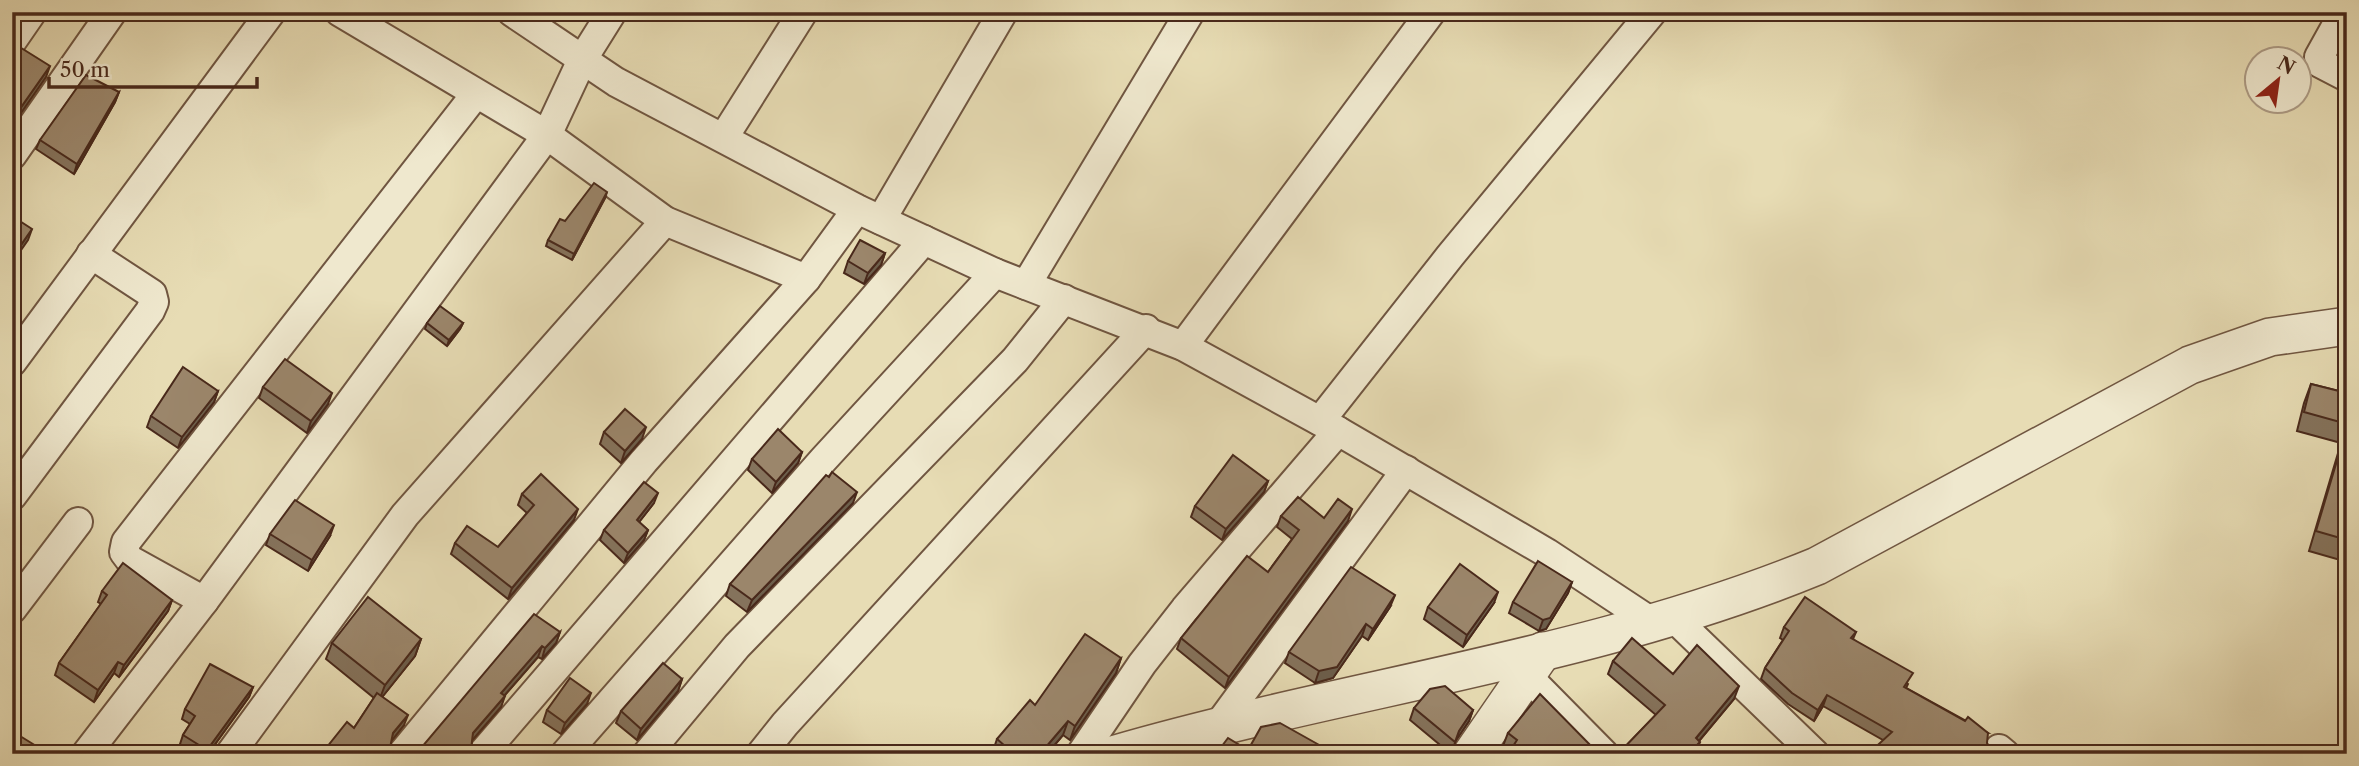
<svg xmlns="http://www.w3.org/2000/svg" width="2359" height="766" viewBox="0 0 2359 766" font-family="'Libre Caslon Text',serif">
<rect width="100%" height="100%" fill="#e7dcb4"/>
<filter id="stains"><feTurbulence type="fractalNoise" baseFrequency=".00286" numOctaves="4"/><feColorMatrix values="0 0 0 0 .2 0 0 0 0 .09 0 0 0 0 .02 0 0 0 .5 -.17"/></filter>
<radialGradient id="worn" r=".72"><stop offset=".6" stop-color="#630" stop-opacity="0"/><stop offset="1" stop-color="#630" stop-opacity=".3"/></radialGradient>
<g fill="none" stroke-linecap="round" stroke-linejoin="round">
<g stroke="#705641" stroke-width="32">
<g id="minor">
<polyline points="340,12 547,135 665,221 806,279"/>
<polyline points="512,12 616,82 857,209 995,273 1183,346 1338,431 1547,553 1650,621"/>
<polyline points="2344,12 2319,57 2320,63 2347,77"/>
<polyline points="12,41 32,12"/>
<polyline points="724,137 803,12"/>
<polyline points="12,155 112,12"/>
<polyline points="881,220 1003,12"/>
<polyline points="1026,285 1190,12"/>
<polyline points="1183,346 1431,12"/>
<polyline points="12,362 271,12"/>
<polyline points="1320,421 1450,256 1652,12"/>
<polyline points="12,496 150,311 154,302 152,294 91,254"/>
<polyline points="204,601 130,560 124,552 126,542 475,95"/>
<polyline points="12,609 78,522"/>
<polyline points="1672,616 1815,754"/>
<polyline points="1527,676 1604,754"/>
<polyline points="1999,749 2005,754"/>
<polyline points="86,754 204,601 547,135 582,60 612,12"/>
<polyline points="230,754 405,515 665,221"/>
<polyline points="402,754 644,461 806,279 857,209"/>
<polyline points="482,754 924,240"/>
<polyline points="565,754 823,460 995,273"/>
<polyline points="647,754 737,646 1015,360 1064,299"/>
<polyline points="761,754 785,724 1146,329"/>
<polyline points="1081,754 1142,664 1185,609 1338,431"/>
<polyline points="1194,754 1217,727 1406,470"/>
</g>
</g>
<g stroke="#705641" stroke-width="40">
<g id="tertiary">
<path d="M1116 754C1348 687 1593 658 1817 566L2190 365 2270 337 2347 326"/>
<polyline points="1472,754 1543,651"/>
</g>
</g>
<use href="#minor" stroke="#efe8ce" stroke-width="28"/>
<use href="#tertiary" stroke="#efe8ce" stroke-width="37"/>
</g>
<g fill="#85735c" stroke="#49291b" stroke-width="2">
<polygon points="119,92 115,102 74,174 36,149 40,140"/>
<polygon points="605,198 572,260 546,246 548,240 565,221"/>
<polygon points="885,253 881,265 864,284 844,273 848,261"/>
<polygon points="427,323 463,323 460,329 447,346 425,329"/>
<polygon points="2311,384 2347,393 2347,562 2309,551 2341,443 2297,431 2304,403"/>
<polygon points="263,387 328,404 307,433 259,398"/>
<polygon points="218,391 214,402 178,448 147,427 151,416"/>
<polygon points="604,432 642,439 621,463 600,444"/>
<polygon points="802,452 798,463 772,493 748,470 752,459"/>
<polygon points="1268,481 1264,492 1222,540 1191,517 1195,506"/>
<polygon points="522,494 574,520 508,599 451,554 455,543 498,547 527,513 518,505"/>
<polygon points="654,503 639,522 648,530 644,540 624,563 600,540 604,530"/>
<polygon points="853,503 747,612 726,596 730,584"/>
<polygon points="1281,516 1324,518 1348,521 1225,688 1177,649 1181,638 1268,572 1292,539 1277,527"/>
<polygon points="270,534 330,536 308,571 266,545"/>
<polygon points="1572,582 1568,593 1546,629 1539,631 1509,613 1513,602"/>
<polygon points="102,591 172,600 168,611 119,677 114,673 94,702 55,675 59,663 101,604 98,602"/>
<polygon points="1494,603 1463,647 1424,619 1428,607"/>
<polygon points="1390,607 1368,640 1362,636 1333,678 1315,683 1285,663 1289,652"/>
<polygon points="1784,627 1856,632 1853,639 1908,684 1906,688 1988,733 1883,740 1823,706 1814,721 1788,704 1761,679 1765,668 1783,640 1780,638"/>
<polygon points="560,632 556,643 542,659 538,657 504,696 501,707 472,740 471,749 416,754"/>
<polygon points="421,639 415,656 382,697 404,725 391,741 390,748 394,754 323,754 323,752 354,728 374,698 326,659 332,643"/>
<polygon points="1121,658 1116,673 1070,740 1063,735 1047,754 992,754 997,739 1035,705"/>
<polygon points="1613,661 1673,674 1734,699 1699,741 1695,754 1618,754 1656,715 1608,674"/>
<polygon points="682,679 678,691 637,740 616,723 621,711"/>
<polygon points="253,687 249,697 208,754 194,754 180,744 183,735 190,724 182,719 185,709"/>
<polygon points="587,704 561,734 543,722 547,710"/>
<polygon points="1414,708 1473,710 1469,721 1456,740 1451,754 1410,720"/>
<polygon points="1508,733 1597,752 1509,751 1503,746"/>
</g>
<g fill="#6c5e4b" stroke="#49291b" stroke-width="2">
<polygon points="50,66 46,77 12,126 12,120"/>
<polygon points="119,92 115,102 74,174 77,164"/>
<polygon points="607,192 605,198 572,260 574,254"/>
<polygon points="32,229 28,240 12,263 12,258"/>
<polygon points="885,253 881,265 864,284 868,273"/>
<polygon points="463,323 460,329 447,346 449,340"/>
<polygon points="218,391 214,402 178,448 182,437"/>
<polygon points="332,393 328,404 307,433 311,421"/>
<polygon points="646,427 642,439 621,463 625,451"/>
<polygon points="802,452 798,463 772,493 776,482"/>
<polygon points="1268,481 1264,492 1222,540 1226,529"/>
<polygon points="857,492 853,503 747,612 752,600"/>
<polygon points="658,493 654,503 633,530 637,520"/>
<polygon points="578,509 574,520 508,599 512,588"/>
<polygon points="1352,509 1348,521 1225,688 1229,677"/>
<polygon points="334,525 330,536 308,571 312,560"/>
<polygon points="648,530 644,540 624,563 628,553"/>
<polygon points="1572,582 1568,593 1546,629 1539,631 1543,620"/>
<polygon points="1498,592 1494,603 1463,647 1467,635"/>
<polygon points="1395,595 1390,607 1368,640 1373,629"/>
<polygon points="172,600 168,611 119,677 124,665"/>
<polygon points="1366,624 1362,636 1333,678 1315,683 1319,671"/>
<polygon points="560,632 556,643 542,659 545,648"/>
<polygon points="421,639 415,656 379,701 385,685"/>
<polygon points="542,646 538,657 497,704 501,693"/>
<polygon points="1121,658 1116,673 1070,740 1075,726"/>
<polygon points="118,662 114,673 94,702 98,690"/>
<polygon points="682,679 678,691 637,740 641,729"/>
<polygon points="1739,686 1734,699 1693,748 1700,742 1695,754 1688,754 1696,738"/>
<polygon points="253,687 249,697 208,754 206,754 207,750"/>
<polygon points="591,693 587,704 561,734 565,723"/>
<polygon points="1827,695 1823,706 1814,721 1818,710"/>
<polygon points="505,696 501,707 469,744 473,733"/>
<polygon points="1473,710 1469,721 1455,742 1459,731"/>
<polygon points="408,715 404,725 389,744 393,733"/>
<polygon points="1068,721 1063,735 1047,754 1040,754"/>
</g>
<g fill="#9b866b" stroke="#49291b" stroke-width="2">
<polygon points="18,46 50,66 12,120 12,54"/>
<polygon points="86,75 119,92 77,164 40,140"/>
<polygon points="594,183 607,192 574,254 548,240 560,219 565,221"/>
<polygon points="12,216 32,229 12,258"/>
<polygon points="860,240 885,253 868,273 848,261"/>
<polygon points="440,306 463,323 449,340 427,323"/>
<polygon points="285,359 332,393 311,421 263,387"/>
<polygon points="183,367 218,391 182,437 151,416"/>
<polygon points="2311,384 2347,393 2347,424 2304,412"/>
<polygon points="625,409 646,427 625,451 604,432"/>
<polygon points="2347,427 2347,540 2316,531"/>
<polygon points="778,429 802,452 776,482 752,459"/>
<polygon points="1233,455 1268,481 1226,529 1195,506"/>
<polygon points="832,472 857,492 752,600 730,584 826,475 829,477"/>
<polygon points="541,474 578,509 512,588 455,543 467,526 498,547 534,505 522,494"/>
<polygon points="644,482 658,493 637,520 648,530 628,553 604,530"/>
<polygon points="1298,497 1324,518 1338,499 1352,509 1229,677 1181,638 1247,556 1268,572 1299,530 1281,516"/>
<polygon points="295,500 334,525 312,560 270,534"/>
<polygon points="1538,561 1572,582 1550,618 1543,620 1513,602"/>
<polygon points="123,563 172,600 124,665 118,662 98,690 59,663 107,595 102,591"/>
<polygon points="1460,564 1498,592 1467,635 1428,607"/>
<polygon points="1351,567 1395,595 1373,629 1366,624 1337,667 1319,671 1289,652"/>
<polygon points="368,597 421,639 385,685 332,643"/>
<polygon points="1805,597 1856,632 1851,638 1913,673 1904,687 1965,721 1968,717 1988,733 1987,743 1992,751 1997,754 1868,754 1892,732 1827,695 1818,710 1792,693 1765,668 1789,631 1784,627"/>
<polygon points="534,614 560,632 545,648 542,646 501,693 505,696 473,733 471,749 474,754 416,754"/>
<polygon points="1085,634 1121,658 1075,726 1068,721 1040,754 1014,754 997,739 1030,700 1035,705"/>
<polygon points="1632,638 1673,674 1697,645 1739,686 1696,738 1700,742 1688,754 1618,754 1665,705 1613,661"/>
<polygon points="663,663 682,679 641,729 621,711"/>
<polygon points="210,664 253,687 207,750 183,735 195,716 185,709"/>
<polygon points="570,678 591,693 565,723 547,710"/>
<polygon points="1445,686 1473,710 1459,731 1455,742 1414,708 1430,689"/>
<polygon points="377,693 408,715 393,733 390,748 394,754 326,754 323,752 347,722 354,728"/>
<polygon points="1540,694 1597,752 1600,754 1508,754 1517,740 1508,733"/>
<polygon points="1280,723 1321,746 1316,754 1216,754 1228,738 1248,750 1261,727"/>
<polygon points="20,736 41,749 38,754 12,754 12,748"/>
<polygon points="109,746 121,754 102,754"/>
</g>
<rect width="2359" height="766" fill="none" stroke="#e7dcb4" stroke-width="42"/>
<rect x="14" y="14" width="2331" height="738" fill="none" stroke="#49291b" stroke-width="3.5"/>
<rect x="21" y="21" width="2317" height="724" fill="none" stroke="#49291b" stroke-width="2"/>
<g transform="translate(2278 80) rotate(29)"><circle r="33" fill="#efe8ce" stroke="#ad9c86" stroke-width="2"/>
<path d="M0-5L12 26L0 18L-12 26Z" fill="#8f2418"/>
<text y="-10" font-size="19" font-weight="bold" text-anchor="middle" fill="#49291b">N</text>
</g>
<path d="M49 77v10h208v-10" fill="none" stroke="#49291b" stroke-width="3.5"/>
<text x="60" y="77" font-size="21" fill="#49291b" stroke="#efe8ce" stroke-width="5" paint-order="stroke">50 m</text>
<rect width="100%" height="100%" filter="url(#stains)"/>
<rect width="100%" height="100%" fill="url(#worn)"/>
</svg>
